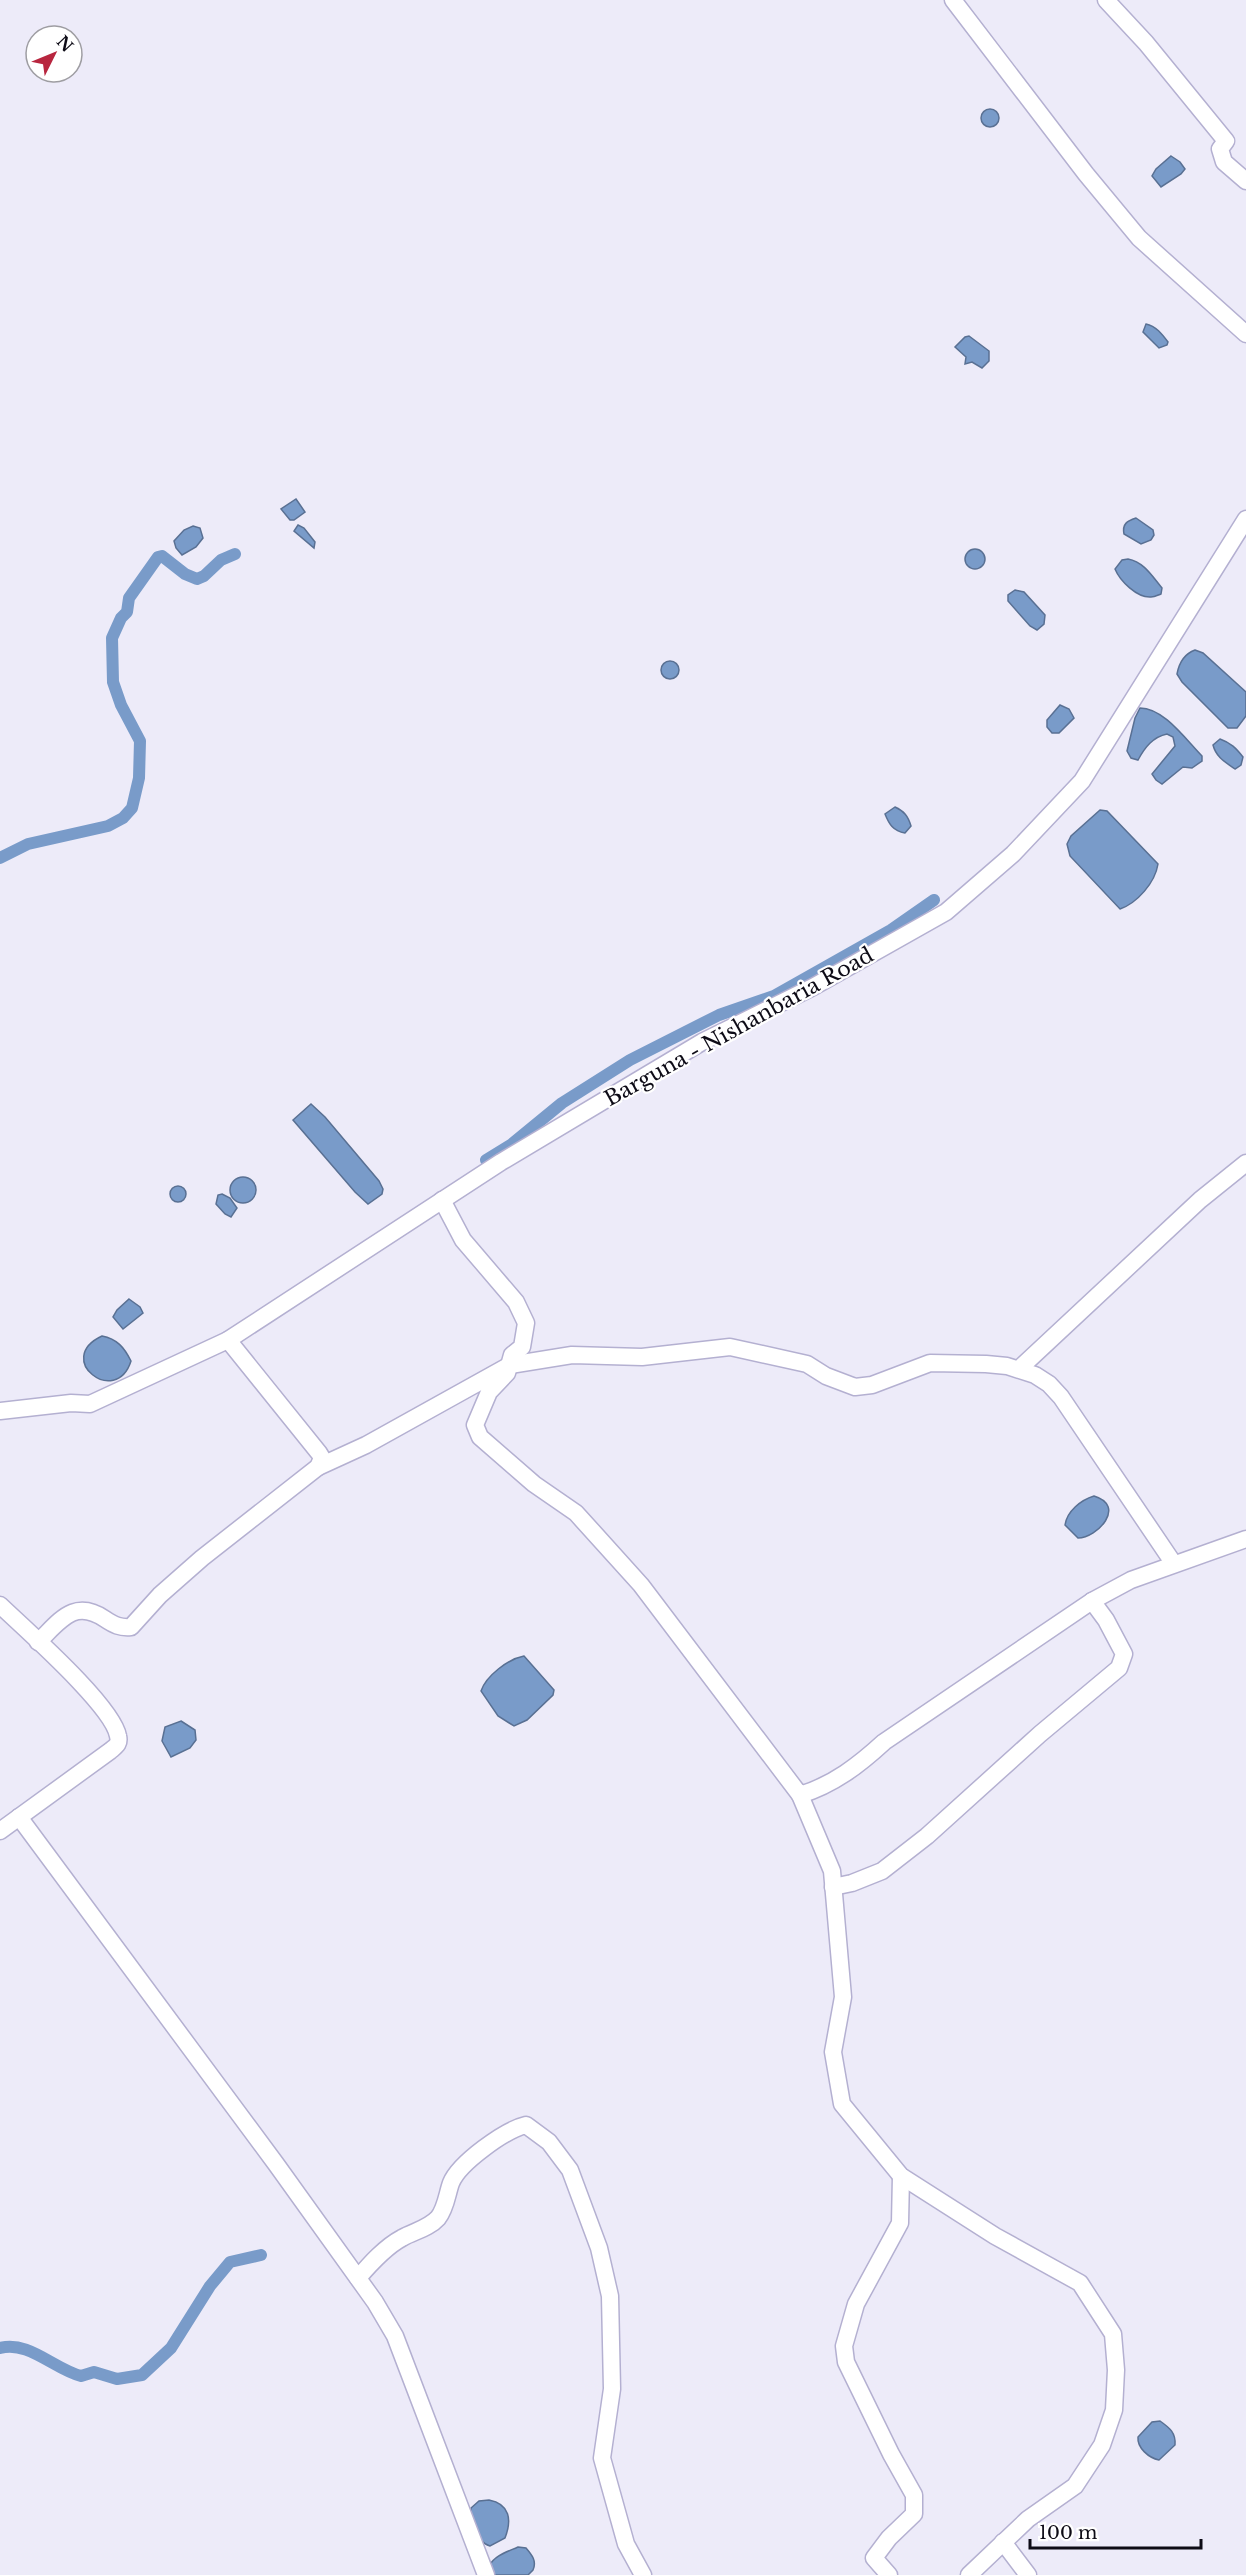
<svg xmlns="http://www.w3.org/2000/svg" width="1246" height="2575" viewBox="0 0 1246 2575" font-family="'Libre Baskerville',serif">
<rect width="100%" height="100%" fill="#edebf9"/>
<g fill="#799bc9" stroke="#597093" stroke-width="1.5">
<circle cx="990" cy="118" r="9"/>
<polygon points="1171,156 1180,162 1185,169 1181,174 1161,187 1152,176 1156,169"/>
<path d="M1146 324C1156 326 1162 334 1168 342L1167 345 1159 348 1143 332Z"/>
<polygon points="969,336 989,351 989,361 982,368 972,362 965,364 966,357 955,347 965,337"/>
<polygon points="296,499 305,512 294,520 290,520 281,509"/>
<path d="M1136 518 1153 530 1154 535 1151 540 1141 544 1124 534C1122 524 1127 521 1136 518Z"/>
<polygon points="298,525 304,528 315,542 314,548 294,531"/>
<polygon points="193,526 200,528 203,538 196,547 182,555 176,548 174,541 184,530"/>
<circle cx="975" cy="559" r="10"/>
<path d="M1128 559C1144 562 1152 576 1162 588L1161 594C1158 595 1155 597 1151 597 1137 598 1120 581 1115 569L1122 560Z"/>
<polygon points="1015,590 1024,592 1045,615 1044,624 1037,630 1030,626 1008,601 1008,595"/>
<path d="M1195 650 1203 653 1246 692V716L1237 728H1228L1182 682 1177 674C1179 663 1184 654 1195 650Z"/>
<circle cx="670" cy="670" r="9"/>
<polygon points="1060,705 1069,709 1074,718 1059,733 1052,733 1047,727 1047,720"/>
<path d="M1140 708C1164 708 1186 740 1202 756V761L1192 768 1183 767 1162 784 1156 780 1152 774 1175 746 1173 737 1167 734C1153 737 1145 747 1138 760L1131 758 1127 751 1135 718Z"/>
<path d="M1220 739C1231 743 1236 748 1243 757L1241 765 1235 769C1225 762 1216 757 1213 745Z"/>
<path d="M895 807C904 811 908 816 911 826L905 833C893 831 889 824 885 814Z"/>
<path d="M1100 810 1107 811 1158 864C1155 883 1137 903 1120 909L1070 856 1067 844 1071 836Z"/>
<polygon points="311,1104 325,1117 379,1181 383,1189 382,1194 368,1204 355,1192 293,1120"/>
<circle cx="243" cy="1190" r="13"/>
<circle cx="178" cy="1194" r="8"/>
<polygon points="222,1194 230,1198 237,1208 231,1217 225,1214 216,1204 218,1195"/>
<polygon points="129,1299 140,1307 143,1313 123,1329 113,1317 117,1310"/>
<path d="M102 1336C117 1339 124 1347 131 1361 116 1408 53 1359 102 1336Z"/>
<path d="M1094 1496C1127 1506 1097 1538 1078 1538L1065 1525C1067 1511 1081 1500 1094 1496Z"/>
<path d="M524 1656 554 1690 553 1695 527 1720 514 1726 498 1716 481 1691C486 1676 508 1659 524 1656Z"/>
<polygon points="181,1721 195,1730 196,1740 190,1748 171,1757 162,1741 165,1727"/>
<path d="M1160 2421C1170 2428 1176 2433 1175 2445L1159 2460C1149 2458 1137 2448 1138 2437L1152 2422Z"/>
<path d="M489 2500C510 2504 512 2520 505 2538L490 2546C476 2542 470 2521 471 2508L479 2501Z"/>
<path d="M518 2547 526 2548C532 2555 537 2561 533 2570L528 2575H491L489 2566C495 2555 507 2552 518 2547Z"/>
</g>
<g fill="none" stroke-linecap="round" stroke-linejoin="round">
<g stroke="#799bc9" stroke-width="12">
<polyline points="0,858 28,844 108,826 123,818 132,808 139,778 140,741 121,705 113,682 112,638 121,618 127,612 129,598 158,557 162,556 185,574 197,579 204,576 221,560 235,554"/>
<polyline points="486,1160 512,1144 562,1103 630,1060 719,1015 774,996 891,930 934,900"/>
<path d="M0 2348C28 2340 54 2369 81 2376L94 2372 117 2379 142 2375 171 2348 210 2286 230 2262 261 2255"/>
</g>
<g stroke="#b4b0d1" stroke-width="19">
<g id="minor">
<polyline points="953,0 1086,174 1139,238 1246,334"/>
<polyline points="1106,0 1146,43 1226,141 1220,149 1224,162 1246,181"/>
<path d="M442 1200 463 1240 516 1302 526 1323 522 1347 512 1355 507 1373 489 1392 475 1425 480 1437 534 1484 576 1513 641 1585 800 1795C833 1785 859 1765 884 1742L1092 1601 1131 1580 1246 1539"/>
<polyline points="1019,1369 1200,1200 1246,1163"/>
<polyline points="0,1411 71,1403 90,1404 228,1340 501,1162 702,1042 813,987 946,912 1013,854 1082,781 1246,519"/>
<polyline points="318,1467 366,1445 510,1365 572,1355 642,1357 730,1347 807,1364 826,1376 855,1387 872,1385 930,1363 986,1364 1007,1366 1035,1375 1049,1384 1061,1397 1174,1564"/>
<path d="M0 1605C25 1629 113 1706 118 1736 120 1744 116 1746 110 1751L0 1831"/>
<path d="M38 1642C60 1621 74 1598 105 1619 114 1625 120 1628 131 1627L160 1595 202 1558 318 1467 322 1458 319 1453 228 1340"/>
<polyline points="800,1795 832,1871 843,1997 833,2052 842,2104 901,2176 995,2236 1080,2283 1113,2334 1116,2370 1114,2410 1102,2445 1075,2486 1028,2519 969,2575"/>
<polyline points="19,1817 276,2164 375,2302 395,2336 486,2575"/>
<polyline points="833,1887 852,1883 882,1871 927,1836 1040,1734 1119,1668 1124,1654 1106,1620 1092,1601"/>
<path d="M358 2278C370 2264 385 2247 402 2238 414 2231 428 2229 438 2218 446 2208 447 2194 451 2183 459 2163 505 2130 526 2125L549 2142 570 2170 599 2248 610 2296 612 2389 602 2458 626 2544 643 2575"/>
<polyline points="1003,2542 1028,2575"/>
<polyline points="889,2575 874,2558 889,2538 914,2514 914,2495 891,2454 846,2362 844,2346 856,2304 900,2223 901,2176"/>
</g>
</g>
<use href="#minor" stroke="#fff" stroke-width="16"/>
</g>
<g text-anchor="middle" stroke-width="4.5" stroke-linejoin="round" paint-order="stroke">
<g font-size="21" fill="#0d0b16" stroke="#fff">
<text transform="translate(739 1027) rotate(-29)" y="7">Barguna - Nishanbaria Road</text>
</g>
</g>
<g transform="translate(54 54) rotate(47)"><circle r="28" fill="#ffffff" stroke="#9e9da2" stroke-width="1.5"/>
<path d="M0-4.5L10 22L0 15L-10 22Z" fill="#b8263f"/>
<text y="-9" font-size="16" font-weight="bold" text-anchor="middle" fill="#0d0b16">N</text>
</g>
<path d="M1030 2539v9h171v-9" fill="none" stroke="#0d0b16" stroke-width="3"/>
<text x="1039" y="2539" font-size="18" fill="#0d0b16" stroke="#ffffff" stroke-width="4.5" paint-order="stroke">100 m</text>
</svg>
